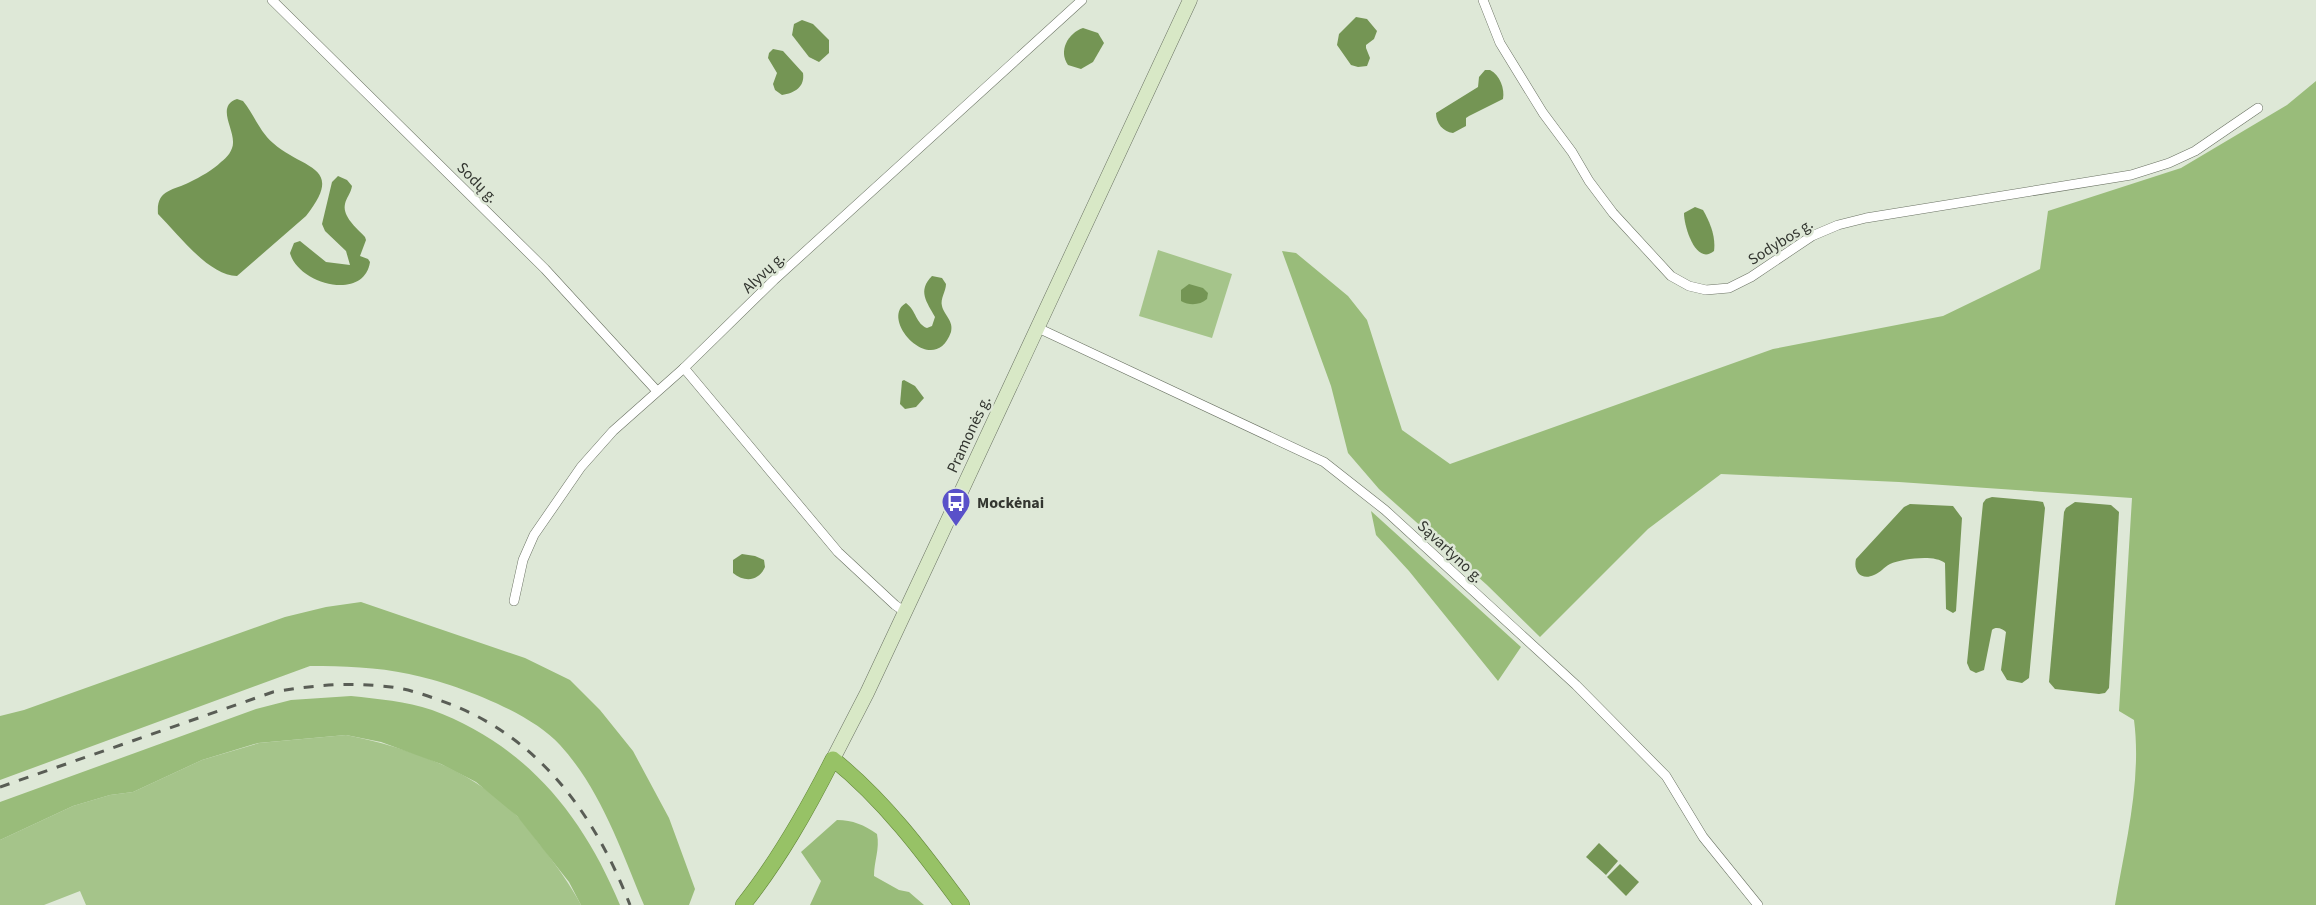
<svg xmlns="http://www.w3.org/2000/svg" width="2316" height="905" viewBox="0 0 2316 905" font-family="'Source Sans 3',sans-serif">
<rect width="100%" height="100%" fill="#dee8d7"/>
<g fill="#a5c48a">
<polygon points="1158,250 1232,274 1212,338 1139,316"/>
<path d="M346 735C407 747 473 770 517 816 527 826 534 838 543 848 557 867 570 884 581 905H86L80 891 44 905H0V840L73 806 110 795 133 792 202 760 259 743Z"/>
</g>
<g fill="#99bc7a">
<path d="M2316 81V905H2115C2125 845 2142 781 2134 720L2119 711 2132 498 1899 482 1721 474 1648 529 1540 637 1487 585 1379 489 1348 453 1331 386 1282 251 1296 253 1348 296 1367 320 1402 430 1450 464 1773 349 1943 316 2040 269 2048 211 2181 168 2287 105Z"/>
<polygon points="1371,511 1521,647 1498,681 1409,571 1376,535"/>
<path d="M361 602 525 658 570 680 600 710 633 751 669 818 695 889 689 905H644C621 850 601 790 560 745 529 711 453 683 409 674 377 667 343 666 310 666L0 780V716L24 710 285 617 326 607Z"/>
<path d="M351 696C378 699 406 701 432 710 526 745 582 814 620 905H581L569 882 517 816 476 782 441 764 381 742 346 735 258 743 202 760 133 792 110 795 73 806 0 840V802L256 709 291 700Z"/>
<path d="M837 820C853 820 864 825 877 834 880 849 874 861 874 876L899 890 909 892 924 905H810L821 881 801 852Z"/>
</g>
<g fill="#749554">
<polygon points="1356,17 1367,19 1377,31 1374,39 1366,45 1366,48 1370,58 1367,66 1358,67 1351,65 1337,45 1339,34"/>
<polygon points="802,20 813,24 829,40 829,53 819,62 809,57 792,35 794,24"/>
<path d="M1083 28 1098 33 1104 43 1093 62 1081 69 1068 65C1058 51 1068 33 1083 28Z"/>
<path d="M773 49 783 51 803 73C805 87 795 93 782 95L775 90 773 84 777 73 768 58 769 53Z"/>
<path d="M1485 70H1490C1500 75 1505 89 1503 99L1469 116 1466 118V126L1453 133C1443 132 1436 123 1436 113L1478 87 1479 77Z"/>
<path d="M237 99 243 101C254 114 259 131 273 143 303 170 346 165 306 216L237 276C209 276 178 234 158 214 156 189 173 191 190 182 200 177 213 170 221 162 227 158 233 150 233 143 234 128 216 106 237 99Z"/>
<path d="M338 176 347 180 352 186C351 193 346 198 345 204 342 217 358 229 365 237L366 240 360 256 368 259 370 262C364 302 298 284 290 253L294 243 300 241 326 262 350 265 346 251 325 231 322 224 332 182Z"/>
<path d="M1695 207 1703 210C1710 222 1716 237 1714 251 1696 266 1684 227 1684 213Z"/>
<path d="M932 276 942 278 946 284C946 291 940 299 942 306 944 315 954 321 951 332 934 380 878 319 906 303 916 310 916 324 927 328L932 326 935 317C927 302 917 291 932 276Z"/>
<path d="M1189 284 1203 288 1208 293 1207 299C1200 305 1190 306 1181 301V290Z"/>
<polygon points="904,380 915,386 924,398 916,407 905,409 900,404 902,381"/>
<path d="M1992 497 2037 501 2043 502 2045 508 2029 678 2022 683 2007 680 2001 670 2006 632C2003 629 1996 626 1992 630L1984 670 1976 673 1970 670 1967 663 1983 503 1986 499Z"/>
<polygon points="2075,502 2111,505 2119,512 2109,688 2105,693 2099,694 2055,689 2049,682 2064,512 2066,508"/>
<path d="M1910 504 1953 506 1962 518 1956 611 1953 613 1946 609 1945 563C1934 554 1902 559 1890 564 1884 567 1880 573 1874 575 1861 581 1853 571 1856 559L1904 507Z"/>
<path d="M742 554 755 556 764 560 765 567C759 581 745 583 733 573V560Z"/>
<polygon points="1599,843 1618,861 1606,875 1586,857"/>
<polygon points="1620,864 1639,882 1626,896 1607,877"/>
</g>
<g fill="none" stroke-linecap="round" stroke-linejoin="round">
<g stroke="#6a7263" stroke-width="10">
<g id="minor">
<polyline points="272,0 545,269 656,390"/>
<polyline points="1483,0 1500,43 1543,113 1572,152 1589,181 1613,213 1671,276 1689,286 1706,290 1729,288 1751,277 1812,236 1838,225 1866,218 2131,175 2169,163 2195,151 2258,108"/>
<polyline points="1038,328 1324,462 1385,510 1576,685 1666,776 1703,837 1758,905"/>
<polyline points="684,368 838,552 895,605 905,612"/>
<polyline points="514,601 523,560 534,535 581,467 613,431 684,368 774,280 1082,0"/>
</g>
</g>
<g stroke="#6a7263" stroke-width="15">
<polyline id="secondary" points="833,759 867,693 927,565 1190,0"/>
</g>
<g stroke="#63873a" stroke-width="16">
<path id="trunk" d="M743 905C779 860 807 810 833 759 884 800 923 852 962 905"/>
</g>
<use href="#minor" stroke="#fff" stroke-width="9"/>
<use href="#secondary" stroke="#d8e8c6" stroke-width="14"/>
<use href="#trunk" stroke="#97c266" stroke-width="15"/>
<path stroke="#595d55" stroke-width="3" stroke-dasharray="10 10" stroke-linecap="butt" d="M0 787 273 692C310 686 344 682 381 686 401 687 420 693 439 700 536 733 594 812 630 905"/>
</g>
<defs>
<g id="bus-pin" transform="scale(1.5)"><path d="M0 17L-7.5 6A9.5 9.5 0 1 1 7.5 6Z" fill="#5951c9" stroke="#dee8d7"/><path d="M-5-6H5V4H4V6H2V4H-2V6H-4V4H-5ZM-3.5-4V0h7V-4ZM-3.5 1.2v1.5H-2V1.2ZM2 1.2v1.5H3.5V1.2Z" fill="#fff"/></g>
</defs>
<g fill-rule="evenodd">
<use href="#bus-pin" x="956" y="502"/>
</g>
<g text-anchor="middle" stroke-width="5" stroke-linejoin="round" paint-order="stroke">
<g font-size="16" fill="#333630" stroke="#dee8d7">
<text transform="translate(478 182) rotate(45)" y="6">Sodų g.</text>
<text transform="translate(1780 241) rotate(-32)" y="6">Sodybos g.</text>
<text transform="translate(763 272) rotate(-43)" y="6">Alyvų g.</text>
<text transform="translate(968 434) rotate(-65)" y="6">Pramonės g.</text>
<text transform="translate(1451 551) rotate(43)" y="6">Sąvartyno g.</text>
</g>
<g font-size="16" font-weight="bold" fill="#333630" stroke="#dee8d7" text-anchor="start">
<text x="977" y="508">Mockėnai</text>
</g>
</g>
</svg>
